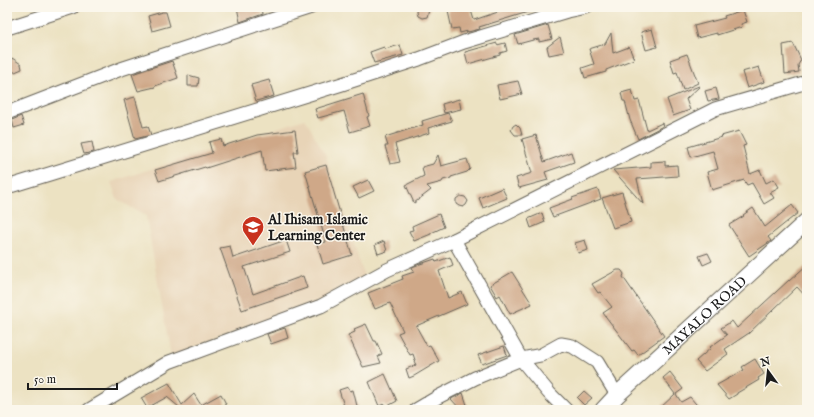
<svg xmlns="http://www.w3.org/2000/svg" width="814" height="417" viewBox="0 0 814 417" font-family="'IM FELL English',serif">
<rect width="100%" height="100%" fill="#fbf7ec"/>
<filter id="ink" filterUnits="userSpaceOnUse"><feTurbulence type="fractalNoise" baseFrequency=".025" numOctaves="2"/><feDisplacementMap in="SourceGraphic" scale="8" xChannelSelector="R" yChannelSelector="G"/><feConvolveMatrix kernelMatrix="1 2 1 2 8 2 1 2 1" color-interpolation-filters="sRGB"/></filter>
<filter id="wash" filterUnits="userSpaceOnUse"><feTurbulence type="fractalNoise" baseFrequency=".012" numOctaves="4" result="noise"/><feDisplacementMap in="SourceGraphic" scale="16" xChannelSelector="R" yChannelSelector="G"/><feGaussianBlur stdDeviation="0.9" result="paint"/><feColorMatrix in="noise" values="0 0 0 0 0 0 0 0 0 0 0 0 0 0 0 0 0 1.4 0 .05"/><feComposite in="paint" operator="in"/></filter>
<g filter="url(#wash)">
<rect width="100%" height="100%" fill="#ece2c2"/>
<polygon fill="#e8d4b7" points="305,119 326,156 365,279 324,302 171,356 146,216 117,199 111,182"/>
<g id="blocks">
<g fill="#cfa888">
<polygon points="237,7 262,7 263,14 240,22"/>
<polygon points="418,7 430,7 427,17 422,18 418,16 417,12"/>
<polygon points="447,7 470,7 474,20 504,10 504,7 537,7 538,9 479,27 480,29 468,32 468,31 460,33 459,28 452,29"/>
<polygon points="743,10 747,22 741,24 742,27 717,35 717,33 697,38 694,26 725,18 724,16"/>
<polygon points="162,12 166,12 170,26 152,31 148,16"/>
<polygon points="548,25 552,39 539,42 539,39 533,40 518,44 515,35"/>
<polygon points="652,29 657,47 646,50 641,32"/>
<polygon points="611,33 613,53 629,47 634,59 606,70 606,72 585,78 582,68 594,64 589,49 605,44"/>
<polygon points="560,37 564,52 549,55 547,47"/>
<polygon points="497,43 497,45 505,43 507,51 500,53 500,55 468,64 465,52"/>
<polygon points="793,43 801,60 798,65 799,72 785,74 783,45"/>
<polygon points="400,45 403,55 374,63 370,52 384,47 385,49"/>
<polygon points="687,54 698,83 683,90 677,72 674,73 670,60"/>
<polygon points="12,58 21,64 22,69 15,72 13,72 9,70 8,67 9,64"/>
<polygon points="172,61 178,78 155,86 155,87 138,91 132,74"/>
<polygon points="759,67 764,82 747,88 742,72"/>
<polygon points="188,75 199,78 198,86 188,86"/>
<polygon points="269,80 274,96 256,101 251,85"/>
<polygon points="518,81 522,94 500,99 497,85"/>
<polygon points="699,86 699,87 686,99 690,110 673,116 667,99"/>
<polygon points="716,88 719,99 708,101 705,91"/>
<polygon points="632,90 635,101 639,100 647,130 662,123 663,126 638,139 630,120 625,101 623,101 621,93"/>
<polygon points="363,94 369,116 367,117 370,126 350,132 344,111 318,118 315,109"/>
<polygon points="135,97 143,127 148,126 151,135 135,139 124,100"/>
<polygon points="459,99 461,109 444,113 442,104"/>
<polygon points="448,113 452,121 428,128 429,133 395,144 400,162 390,164 385,146 388,146 385,137 423,125 422,121"/>
<polygon points="21,116 24,125 14,128 12,120"/>
<polygon points="516,124 520,128 522,135 515,135 511,130 513,126"/>
<polygon points="295,130 298,152 294,152 296,167 265,171 262,150 206,168 205,167 159,181 155,170 212,153 209,142 221,139 223,146 257,135"/>
<polygon points="739,131 746,145 743,146 750,174 760,170 766,183 774,179 779,187 770,192 774,198 764,204 752,183 747,185 744,180 712,190 707,172 718,169 713,151 691,157 688,147 722,137 721,136"/>
<polygon points="536,135 544,162 571,152 574,162 545,172 548,180 519,188 516,178 532,173 522,139"/>
<polygon points="92,142 94,152 84,154 81,144"/>
<polygon points="438,155 441,166 467,159 470,169 467,172 451,177 451,178 443,180 442,182 427,186 431,190 414,203 406,185 424,176 422,167 433,164"/>
<polygon points="665,161 665,166 677,165 678,176 637,179 643,204 613,170 651,167 651,162"/>
<polygon points="326,165 352,255 323,264 317,244 326,242 305,171"/>
<polygon points="368,180 374,191 359,198 353,187"/>
<polygon points="502,188 507,198 483,208 479,198"/>
<polygon points="598,189 601,199 553,217 549,208 573,199 572,198"/>
<polygon points="622,192 631,222 613,228 602,198"/>
<polygon points="460,196 465,197 468,201 466,205 463,207 459,206 456,204 456,199"/>
<polygon points="792,205 798,213 768,237 771,241 749,256 729,225 744,216 743,215 753,208 765,227"/>
<polygon points="542,213 545,222 531,228 528,219"/>
<polygon points="439,214 444,227 431,233 431,234 414,241 409,231 413,230 412,226"/>
<polygon points="286,240 290,252 244,267 253,294 303,276 307,288 242,310 220,248 230,246 233,258"/>
<polygon points="585,240 588,250 578,253 575,243"/>
<polygon points="384,241 387,251 378,254 375,245"/>
<polygon points="708,253 712,261 703,265 699,256"/>
<polygon points="450,257 453,265 439,271 448,298 462,292 467,304 416,326 427,346 430,345 439,361 414,376 409,378 406,369 416,365 414,361 415,360 413,354 410,355 398,333 403,331 390,303 375,309 368,293 403,279 402,276 414,272 412,267 420,264 435,259 436,262"/>
<polygon points="807,265 807,298 797,287 749,333 725,349 728,354 705,371 696,361 711,348 710,347 727,335 721,328 732,321 737,328 789,280 789,281"/>
<polygon points="617,270 621,270 622,271 624,274 623,277 664,336 638,355 634,350 632,351 603,313 612,307 600,292 598,293 592,284"/>
<polygon points="512,272 532,304 510,314 500,295 497,297 490,285"/>
<polygon points="366,324 374,341 376,341 382,354 378,356 381,363 363,367 348,335 355,332 354,329"/>
<polygon points="285,328 288,338 271,344 267,334"/>
<polygon points="504,346 507,355 482,364 478,355"/>
<polygon points="755,359 764,374 758,378 759,380 737,393 737,394 729,399 717,385 744,370 742,367"/>
<polygon points="670,372 683,389 676,394 681,402 690,397 701,410 658,410 675,394 663,378"/>
<polygon points="385,374 397,401 386,407 384,404 379,406 369,382"/>
<polygon points="169,383 182,405 194,394 201,405 221,394 226,404 215,410 176,410 179,407 167,397 147,408 141,398"/>
<polygon points="348,387 350,391 353,390 358,410 345,410 344,406 339,390"/>
<polygon points="584,391 592,398 584,405 577,398"/>
<polygon points="463,393 467,405 461,410 451,399"/>
</g>
</g>
</g>
<g filter="url(#ink)">
<use href="#blocks" fill-opacity="0" stroke="#656156" stroke-width="1"/>
<g fill="none" stroke-linecap="round" stroke-linejoin="round">
<g stroke="#656156" stroke-width="15">
<g id="minor">
<polyline points="7,28 73,7"/>
<polyline points="7,113 121,69 311,7"/>
<polyline points="7,187 342,84 419,59 464,42 567,11 586,7"/>
<polyline points="454,240 521,359 549,393 566,410"/>
<polyline points="89,410 169,362 321,306 387,270 454,240 715,109 807,82"/>
<polyline points="416,410 438,397 475,378 521,359 541,355 561,344 572,346 597,362 617,395"/>
</g>
</g>
<g stroke="#656156" stroke-width="18">
<g id="tertiary">
<path id="s1" d="M603 410 617 395 807 221"/>
</g>
</g>
<use href="#minor" stroke="#fff" stroke-width="13"/>
<use href="#tertiary" stroke="#fff" stroke-width="16"/>
</g>
</g>
<defs>
<g id="school-pin" transform="scale(1.15)"><path d="M0 17L-7.5 6A9.5 9.5 0 1 1 7.5 6Z" fill="#c8321e" stroke="#fbf7ec"/><path d="M0-5L7-2L0 1L-7-2ZM-4 1L0 2.5L4 1V4Q0 6-4 4Z" fill="#fff"/></g>
</defs>
<g fill-rule="evenodd">
<use href="#school-pin" x="253" y="227"/>
</g>
<g text-anchor="middle" stroke-width="3" stroke-linejoin="round" paint-order="stroke">
<g font-size="14" font-weight="bold" fill="#1c1c1c" stroke="#fbf7ec" text-anchor="start">
<text x="268" y="224">Al Ihisam Islamic<tspan x="268" dy="16">Learning Center</tspan></text>
</g>
<g font-size="14" fill="#1c1c1c" stroke="#fbf7ec">
<text dy="5" stroke="none"><textPath href="#s1" startOffset="139">MAYALO ROAD</textPath></text>
</g>
</g>
<rect width="814" height="417" fill="none" stroke="#fbf7ec" stroke-width="24"/>
<g transform="translate(768 371) rotate(345)" stroke="#fbf7ec" stroke-width="3" paint-order="stroke">
<path d="M0-3L7 15L0 10L-7 15Z" fill="#1c1c1c"/>
<text y="-6" font-size="11" font-weight="bold" text-anchor="middle" fill="#1c1c1c">N</text>
</g>
<path d="M28 383v6h89v-6" fill="none" stroke="#1c1c1c" stroke-width="2"/>
<text x="34" y="383" font-size="12" fill="#1c1c1c" stroke="#fbf7ec" stroke-width="3" paint-order="stroke">50 m</text>
</svg>
